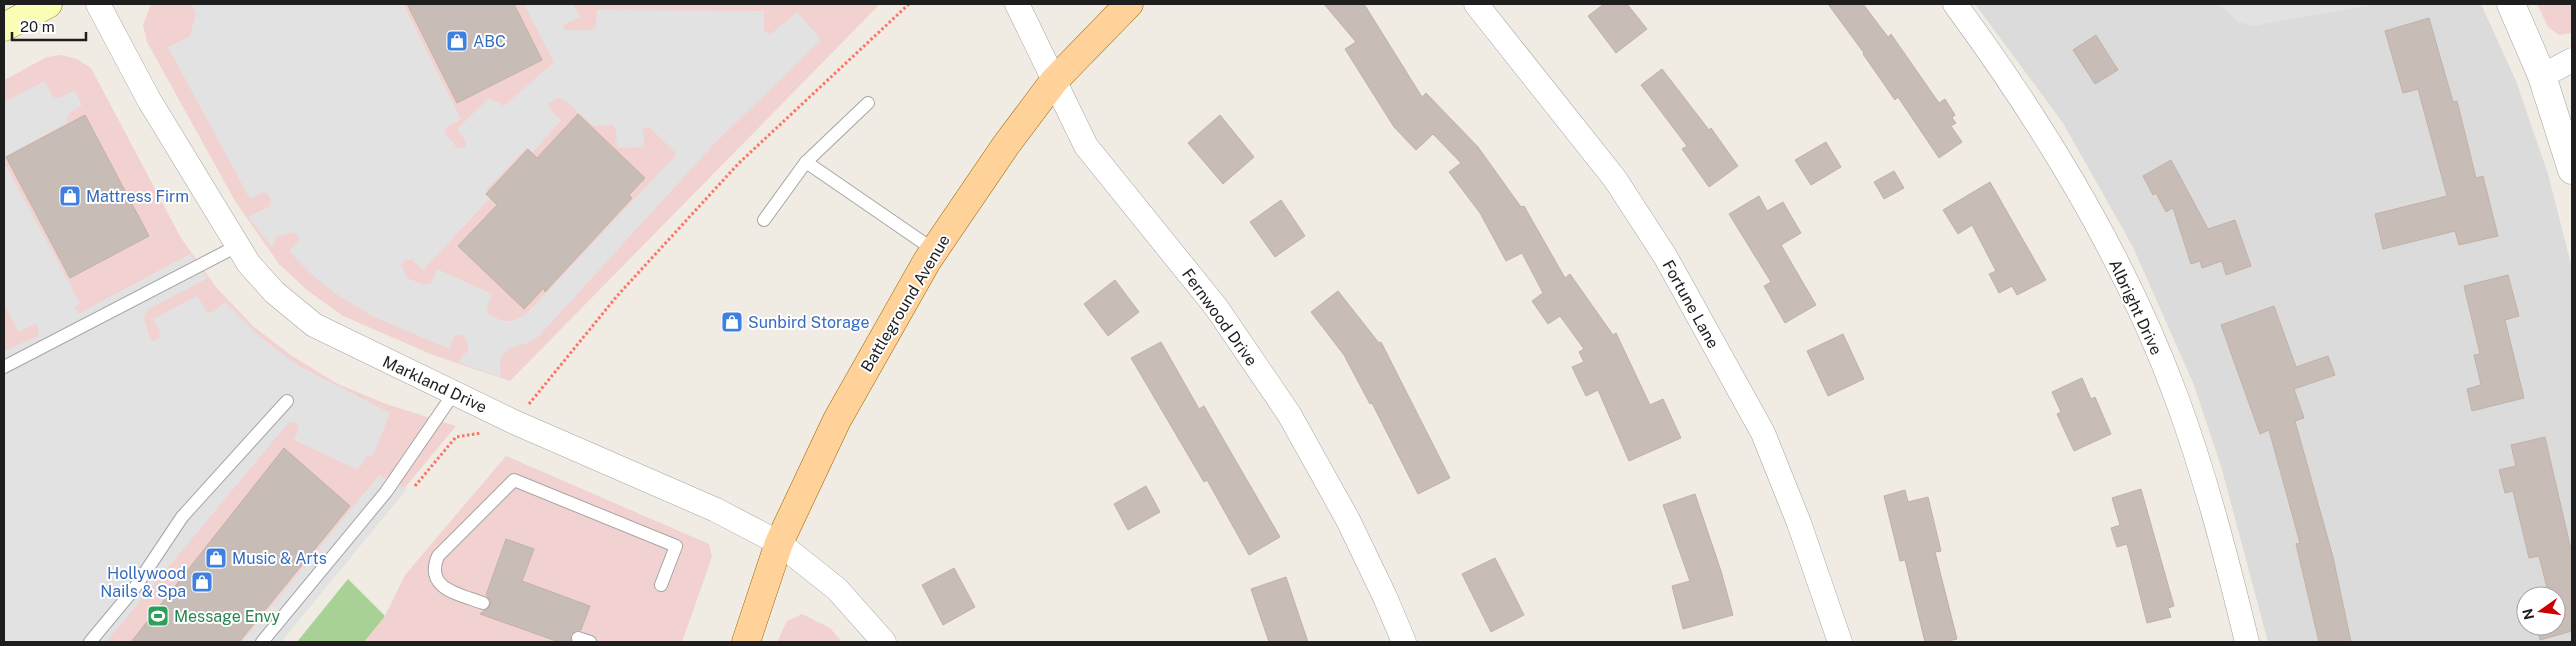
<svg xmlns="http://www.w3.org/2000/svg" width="2576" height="646" viewBox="0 0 2576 646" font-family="'Public Sans',sans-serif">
<rect width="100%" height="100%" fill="#f0ebe3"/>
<path fill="#dcdbdb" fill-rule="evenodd" d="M1975 4H2481L2516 81 2548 174 2572 268V642H2268L2221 466 2194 385 2133 247 2063 123ZM2526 596H2556V626H2526Z"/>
<g fill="#f2d2d1">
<polygon points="151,4 880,4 510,381 433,355 343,316 308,291 279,264 235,201 147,42 143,25"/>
<polygon points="2537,4 2572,4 2572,33 2559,35 2548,27"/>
<polygon points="61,55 77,59 91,68 181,238 216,287 253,326 292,356 338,384 386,404 456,426 277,642 4,642 4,80 47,57"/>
<polygon points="506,456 709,544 712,557 682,642 364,642 385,616 405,575"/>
<polygon points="802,614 830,628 842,642 777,642 787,621"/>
</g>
<polygon fill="#a8d196" points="348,579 385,616 364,642 297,642"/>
<g fill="#e2e2e2" fill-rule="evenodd">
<path d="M191 4H403L461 119 445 128V133L457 148H464L467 143 457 129 489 98 504 106 554 62 524 4H573L580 17 563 25 565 30H591L596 26 597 10 764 11V31L771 34 797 12 821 40 713 145 539 336 530 342 511 348 504 354 500 361 501 377 458 362 468 350V342L463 335 454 336 450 349 372 316 336 294 310 273 289 251 300 240 294 232 276 237 272 247 248 217 270 206 271 199 267 193 263 192 250 199 168 47 190 36 196 13ZM556 98 564 99 593 126 613 125 616 130 617 148 644 147 643 128 649 127 677 154 527 313 514 321H502L488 314 487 309 492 294 437 269 431 284 424 285 407 278 401 264 405 260H412L423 270 492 196 486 190 526 148 532 153 561 120 549 108 548 104Z"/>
<polygon points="2220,4 2377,4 2253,26 2238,22"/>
<polygon points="45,81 53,97 60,98 74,90 82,105 68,114 67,123 4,157 4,102"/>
<polygon points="4,162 80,303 75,308 78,314 190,254 208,278 147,310 144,317 149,337 153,341 159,338 160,332 153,319 197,296 207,312 213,312 225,302 259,336 297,365 390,413 373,456 367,456 358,470 294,440 299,429 296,423 289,422 106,642 4,642 4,351 38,336 39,330 36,323 19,332 4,304"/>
<polygon points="379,475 407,489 281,642 242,642"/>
</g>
<g fill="#c8bdb6" stroke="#c2b1a5">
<polygon points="407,4 514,4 542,60 457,103"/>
<polygon points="1324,4 1364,4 1422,97 1426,93 1478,147 1521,207 1524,206 1565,278 1570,274 1613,335 1616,333 1650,405 1663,399 1681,438 1629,461 1598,390 1586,396 1572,367 1584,362 1579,352 1584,349 1560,316 1548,324 1532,301 1543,293 1522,253 1506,261 1480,213 1449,172 1461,163 1433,134 1416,150 1394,127 1345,49 1356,42"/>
<polygon points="1604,4 1627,4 1647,29 1616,53 1588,16"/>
<polygon points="1828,4 1863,4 1888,37 1891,34 1939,103 1945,99 1955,115 1952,118 1956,123 1951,126 1962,142 1939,158 1898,97 1895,100 1863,54 1864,53"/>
<polygon points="2429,18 2453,102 2457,101 2476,178 2483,176 2498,236 2459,245 2455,231 2383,249 2375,214 2447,196 2418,89 2403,93 2385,31"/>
<polygon points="2096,35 2118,70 2095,84 2073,50"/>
<polygon points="1662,69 1709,130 1711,128 1738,166 1709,187 1682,149 1687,146 1641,85"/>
<polygon points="578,114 645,178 629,195 632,198 545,292 544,288 524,309 458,246 497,205 486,194 528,149 537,158"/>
<polygon points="85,115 149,236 70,278 6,157"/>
<polygon points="1220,115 1254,157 1223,184 1188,143"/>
<polygon points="1826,142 1841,167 1811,185 1795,160"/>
<polygon points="2171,160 2208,229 2235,220 2251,266 2226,275 2222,261 2202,268 2200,261 2191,264 2173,208 2166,212 2156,193 2153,195 2143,176"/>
<polygon points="1894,171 1904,188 1884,199 1874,182"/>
<polygon points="1990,182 2046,280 2017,295 2012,286 1999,293 1989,274 1996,271 1972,225 1958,234 1943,210"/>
<polygon points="1759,196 1767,211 1783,202 1801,233 1781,245 1816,305 1785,323 1764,286 1771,282 1729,214"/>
<polygon points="1281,200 1305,236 1275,257 1250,222"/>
<polygon points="2508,275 2519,316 2505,320 2524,398 2472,411 2467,389 2481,385 2474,355 2480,354 2464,286"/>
<polygon points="1115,280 1139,312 1108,336 1084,304"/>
<polygon points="1338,291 1379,343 1381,342 1450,478 1418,494 1372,403 1370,404 1344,355 1311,312"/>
<polygon points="2274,306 2296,367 2328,356 2335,375 2294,389 2304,418 2295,421 2333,557 2351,642 2319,642 2296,544 2300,543 2269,430 2260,434 2221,325"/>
<polygon points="1843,334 1864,379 1828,396 1807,351"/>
<polygon points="1161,342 1199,409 1204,406 1280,537 1249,555 1207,480 1204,482 1131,358"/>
<polygon points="2082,378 2091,399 2095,397 2111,434 2074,451 2057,414 2061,412 2052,392"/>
<polygon points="2545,437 2572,554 2572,631 2540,640 2537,626 2556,626 2556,596 2549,596 2539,556 2529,558 2513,491 2505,493 2499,470 2516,466 2511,445"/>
<polygon points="284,448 350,506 239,642 131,642"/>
<polygon points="1146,486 1160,512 1128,530 1114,504"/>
<polygon points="2141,489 2174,606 2168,608 2171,617 2147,623 2127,544 2117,547 2111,528 2120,525 2112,498"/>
<polygon points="1905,490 1908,502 1928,497 1941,551 1935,552 1957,639 1944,642 1925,642 1905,560 1900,561 1884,496"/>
<polygon points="1695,494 1721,571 1733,615 1683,629 1672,586 1690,581 1663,505"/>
<polygon points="506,539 534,549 522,581 590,606 581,630 576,630 570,635 571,642 559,642 480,614 490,606 491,601 486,595"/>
<polygon points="1495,558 1524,615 1491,632 1462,574"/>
<polygon points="954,568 975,607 943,625 922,585"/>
<polygon points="1286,577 1308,642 1269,642 1251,589"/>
</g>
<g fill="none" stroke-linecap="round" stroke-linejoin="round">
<g stroke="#a5a5a5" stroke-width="14">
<g id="service">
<polyline points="868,103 806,162 934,250"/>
<polyline points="764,220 806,162"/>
<polyline points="4,367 237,246"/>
<path d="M483 603C459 594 424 589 438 556L514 480 676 546 661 585"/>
<polyline points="578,638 590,642"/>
<polyline points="90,642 134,589 182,517 287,401"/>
<polyline points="262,642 386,492 454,393"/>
</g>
</g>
<g stroke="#a5a5a5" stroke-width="25">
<g id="minor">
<polyline points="98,4 149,100 249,264 274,292 314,325 514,422 716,510 779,543 837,589 884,642"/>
<polyline points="1017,4 1086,146 1216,307 1289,414 1348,520 1385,597 1404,642"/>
<polyline points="1476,4 1615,179 1665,256 1763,433 1799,523 1840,642"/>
<path d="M1955 4C2044 125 2125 257 2177 399 2206 478 2227 560 2247 642"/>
<polyline points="2542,76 2572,60"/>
</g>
</g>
<g stroke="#a5a5a5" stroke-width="29">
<polyline id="tertiary" points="2511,4 2542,76 2572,170"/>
</g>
<g stroke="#6e7a00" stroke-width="29">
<polyline id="secondary" points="4,27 48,4"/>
</g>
<g stroke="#986300" stroke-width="29">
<polyline id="primary" points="746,642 779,543 837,420 927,261 1006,145 1054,81 1129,4"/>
</g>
<g stroke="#ff7365" stroke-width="3" stroke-dasharray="2.5 2.5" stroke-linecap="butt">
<polyline points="529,404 617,296 738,164 909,4"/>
<polyline points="415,486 456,437 481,433"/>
</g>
<use href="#service" stroke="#fff" stroke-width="12"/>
<use href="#minor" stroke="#fff" stroke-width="24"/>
<use href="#tertiary" stroke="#fff" stroke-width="28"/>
<use href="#secondary" stroke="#fafdb4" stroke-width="28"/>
<use href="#primary" stroke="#ffd299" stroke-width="28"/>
</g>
<defs>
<g id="shop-square" transform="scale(1.125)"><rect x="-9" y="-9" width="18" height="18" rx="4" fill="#3f7fe0" stroke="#fff"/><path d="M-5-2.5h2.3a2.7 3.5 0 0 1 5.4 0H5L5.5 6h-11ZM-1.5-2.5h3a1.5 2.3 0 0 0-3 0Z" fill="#fff"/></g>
<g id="stadium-square" transform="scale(1.125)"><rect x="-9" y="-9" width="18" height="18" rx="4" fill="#2e9e5b" stroke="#fff"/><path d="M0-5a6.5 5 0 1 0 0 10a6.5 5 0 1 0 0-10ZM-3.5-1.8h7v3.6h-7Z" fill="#fff"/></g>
</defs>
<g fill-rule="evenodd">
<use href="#shop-square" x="457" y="41"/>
<use href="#shop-square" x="70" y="196"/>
<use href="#shop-square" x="732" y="322"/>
<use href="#shop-square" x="216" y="558"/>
<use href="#shop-square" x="202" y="582"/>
<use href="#stadium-square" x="158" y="616"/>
</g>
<g text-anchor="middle" stroke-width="4" stroke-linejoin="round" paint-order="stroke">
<g font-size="16" fill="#366cbe" stroke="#fff" text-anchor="start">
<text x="473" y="47">ABC</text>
<text x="86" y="202">Mattress Firm</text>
<text x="748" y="328">Sunbird Storage</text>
<text x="232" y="564">Music &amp; Arts</text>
<text x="186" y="579" text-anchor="end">Hollywood<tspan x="186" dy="18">Nails &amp; Spa</tspan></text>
</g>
<g font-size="16" fill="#1e1e1e" stroke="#fff">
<text transform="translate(905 303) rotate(-59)" y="6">Battleground Avenue</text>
<text transform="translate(1691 304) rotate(61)" y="6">Fortune Lane</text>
<text transform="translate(2136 307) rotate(65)" y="6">Albright Drive</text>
<text transform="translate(1220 317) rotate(54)" y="6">Fernwood Drive</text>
<text transform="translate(435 384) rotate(25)" y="6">Markland Drive</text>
</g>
<g font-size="16" fill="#27864d" stroke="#fff" text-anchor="start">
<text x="174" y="622">Message Envy</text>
</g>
</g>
<rect width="2576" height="646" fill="none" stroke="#1e1e1e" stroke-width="10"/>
<g transform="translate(2541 611) rotate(256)"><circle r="24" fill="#ffffff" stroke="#a5a5a5"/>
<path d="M0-4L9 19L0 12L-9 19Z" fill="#cc0003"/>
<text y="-8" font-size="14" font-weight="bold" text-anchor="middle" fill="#1e1e1e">N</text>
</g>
<path d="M12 32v8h74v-8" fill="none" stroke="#1e1e1e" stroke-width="2.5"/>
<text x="20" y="32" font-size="15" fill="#1e1e1e" stroke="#ffffff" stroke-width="4" paint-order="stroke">20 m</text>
</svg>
